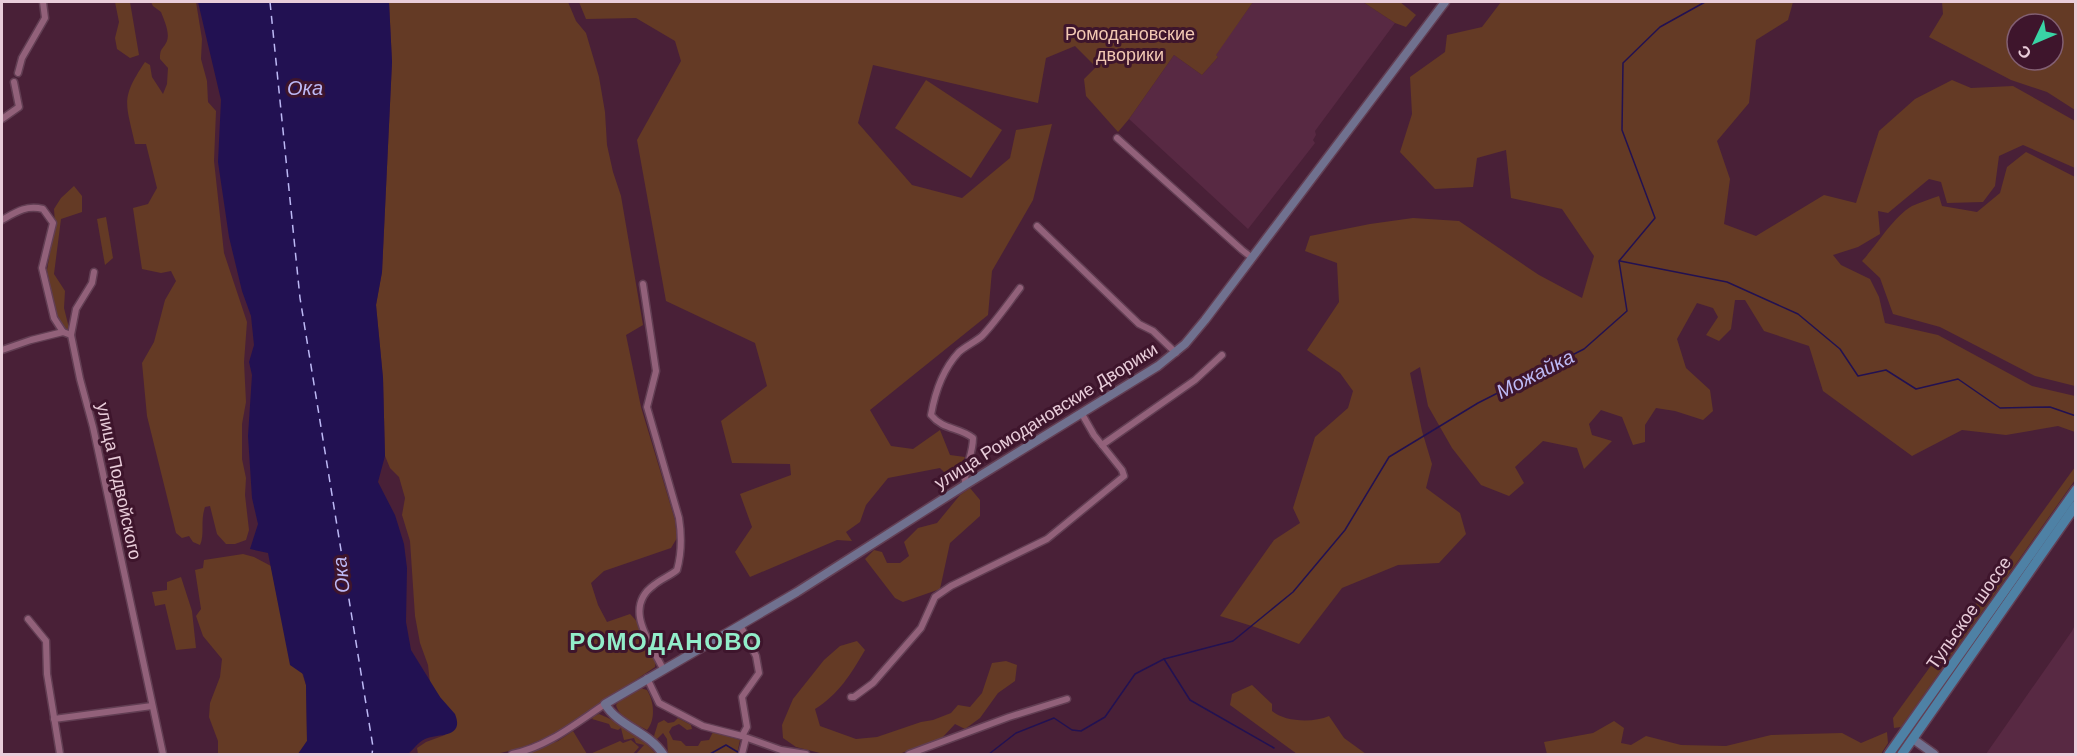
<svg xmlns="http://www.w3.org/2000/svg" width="2077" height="756" viewBox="0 0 2077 756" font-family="Arial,sans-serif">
<rect width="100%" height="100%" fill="#492037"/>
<g fill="#582943">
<polygon points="1253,2 1363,2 1395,23 1315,131 1316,135 1313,140 1315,143 1248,229 1129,119 1174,55 1202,75 1218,57 1215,55"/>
<polygon points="2075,625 2075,754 1986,754 2072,631"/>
</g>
<g fill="#643a25" fill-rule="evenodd">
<polygon points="115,2 130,2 139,55 130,58 117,49 115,38 119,22"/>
<path d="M151 2H196L202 39 201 59 207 81 208 102 216 111 214 161 224 253 247 322 244 362 246 402 242 424V459L246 478 245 495 249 530 246 540 235 544H226L217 534 210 506 205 507C200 521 205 534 200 545L193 542 189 536 182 538 176 533 147 416 142 363 154 342 165 300 176 281 171 271 161 273 142 269 133 208 148 204 157 188 146 144H135C126 103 120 99 145 62L150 65 152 77 163 94 167 84 168 68 160 59C160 47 163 50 167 41 170 32 164 20 161 12L153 6Z"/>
<path d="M389 2H568L576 21 586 33 599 77 605 112 607 145 613 172 621 196 643 325 626 335 641 407 675 520 677 538 671 548 604 571 591 583 598 605 607 622 630 614C641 624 658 654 655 667L557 733 521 748 496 754H418L417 748 426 742 445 735 440 697 430 683 428 665 420 643 415 616 410 541 402 515 405 498 399 477 390 468 385 456 383 378 376 305 382 272 392 62Z"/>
<polygon points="579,2 1253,2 1216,55 1218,57 1202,75 1174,55 1129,119 1118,132 1086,96 1084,79 1096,67 1075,46 1046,58 1038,103 873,65 858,123 912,185 962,198 1010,158 1016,130 1052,124 1033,200 992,271 988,315 870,410 891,446 913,449 940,430 950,455 965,457 954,482 940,468 888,478 866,505 860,522 846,532 852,541 837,540 750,577 735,552 752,527 740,494 791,475 790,464 732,463 721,421 767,386 755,343 666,301 637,140 681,61 675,41 636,18 586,19"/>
<polygon points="1363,2 1400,2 1416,15 1406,27 1395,23"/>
<polygon points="1501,2 1793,2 1788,20 1756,40 1749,103 1717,141 1730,179 1724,224 1756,236 1824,195 1856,203 1879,131 1915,99 1952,80 1971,88 2013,86 2075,121 2075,168 2023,145 1999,156 1995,186 1983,202 1947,203 1941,182 1929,179 1888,213 1878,211 1880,234 1858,247 1833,255 1841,265 1870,279 1879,297 1885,323 1938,335 2032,386 2075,396 2075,432 2058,426 2006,435 1962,430 1912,456 1823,391 1809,346 1764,331 1745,300 1735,300 1731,329 1719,341 1706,335 1718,317 1713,308 1697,303 1677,339 1686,368 1710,390 1713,411 1703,420 1675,411 1656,408 1645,425 1645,442 1633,445 1622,417 1601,410 1589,424 1592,435 1612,441 1584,469 1577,448 1543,441 1515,467 1524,483 1509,496 1481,485 1452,448 1428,406 1420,367 1410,373 1422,431 1432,464 1426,488 1460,513 1466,534 1439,563 1398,565 1342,588 1299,644 1255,627 1220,616 1274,540 1300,523 1293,508 1315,437 1348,408 1353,391 1340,373 1307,350 1339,302 1337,263 1305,251 1310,236 1370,224 1413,218 1459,221 1539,275 1582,298 1594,256 1562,209 1511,198 1506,150 1477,158 1473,187 1435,189 1400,152 1412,114 1410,77 1445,52 1447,35 1482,27"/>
<path d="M1942 2H2075V110L2047 92 2011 80 1929 37 1943 14ZM2017 24H2053V60H2017Z"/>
<polygon points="926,80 1002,130 971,178 895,128"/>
<path d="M2026 152 2075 177V386L2035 376 1940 327 1893 314 1880 278 1862 261C1877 245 1893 217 1912 206 1921 202 1930 199 1939 196L1942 206 1977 212 2000 193 2007 167Z"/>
<polygon points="74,186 82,196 82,212 61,219 54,274 65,291 64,308 70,332 65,330 56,317 47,270 55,224 54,209 61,198"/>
<polygon points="106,217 113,258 105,265 97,219"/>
<polygon points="2075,467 2075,480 1901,727 1894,728 1893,718"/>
<polygon points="970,488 980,500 980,516 950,543 940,589 903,602 895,598 865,559 874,550 882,552 887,563 900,563 909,556 904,542 918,528 937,523 960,495"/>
<polygon points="243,554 254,557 271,566 278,601 306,685 307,741 298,754 218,754 218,741 209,717 210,703 220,677 222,659 203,636 196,616 201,609 195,570 203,568 204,560"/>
<polygon points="181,577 192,611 196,648 176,650 165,604 155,606 152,592 167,590 167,582"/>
<path d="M857 641 865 650C851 674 839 694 815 709L820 726 856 739 877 737 921 722 933 720 951 713 958 705 970 707 982 693 992 663 1006 661 1017 665 1015 681 998 693 980 718 965 729 955 724 941 739 899 754H824L796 747 783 738 782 725 793 699 824 660 840 646Z"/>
<path d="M1252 685 1272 704V711C1285 722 1313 723 1329 716L1344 738 1366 754H1297L1230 705 1232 694Z"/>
<path d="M640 688 647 690C654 701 656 720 647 730 636 724 619 718 616 705L621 699Z"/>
<path d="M599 714C621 723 641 736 656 754H636L644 745 636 743 634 738 624 740 621 728 618 730 611 728 609 724 592 719 594 716Z"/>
<polygon points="678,718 691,725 692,729 687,730 679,724 672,727 669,732 673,740 681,741 686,746 698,746 701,741 709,740 713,732 740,740 737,754 668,754 667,739 663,733 656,740 654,736 658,723 664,720 668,723 674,722"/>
<polygon points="1614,721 1624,728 1621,743 1631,745 1646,736 1681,745 1726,746 1771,735 1842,733 1861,743 1887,732 1888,743 1881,754 1547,754 1544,742 1593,733"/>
<polygon points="573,731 587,754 525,754 558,741"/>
<polygon points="631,740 639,747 633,754 590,754 620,741 623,743"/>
</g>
<path fill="#221152" d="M198 2H389L392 62 382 272 376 305 383 378 385 456 378 482 395 515 404 544 407 568 406 622 411 650 440 697 455 714C465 739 437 733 425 739 417 743 415 748 408 754H298L307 741 306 685 303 674 290 665 268 553 250 549 258 524 252 498 248 436 252 375 249 362 254 345 251 316 242 291 229 237 218 162 221 100Z"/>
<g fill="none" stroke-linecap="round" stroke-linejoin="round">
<g stroke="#221152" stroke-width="1.5">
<polyline points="1620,261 1727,282 1798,314 1840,349 1858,376 1886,370 1916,389 1958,379 2000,408 2050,407 2076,416"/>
<polyline points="1164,659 1233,641 1293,592 1345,530 1389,457 1478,403 1584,349 1627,311 1619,261 1655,218 1622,130 1623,63 1660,27 1705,2"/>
<polyline points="710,754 726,745 741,754"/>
<polyline points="989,754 1016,733 1054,718 1072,730 1081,731 1105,717 1135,674 1164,659 1190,700 1274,748"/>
</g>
<polyline stroke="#bdb9f5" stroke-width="1.5" stroke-dasharray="8 6" stroke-linecap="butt" points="270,2 300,298 373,747 372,754"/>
<g stroke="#623e53" stroke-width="9">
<g id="street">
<polyline points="18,73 22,58 45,18 43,2"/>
<polyline points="2,119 19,107 14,82"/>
<polyline points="1117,138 1242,250 1251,257"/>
<path d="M2 220C16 212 26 205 43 209L53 223 42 268 54 318 63 332 71 335 80 379 93 427 163 754"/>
<polyline points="1037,226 1139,324 1153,331 1176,353"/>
<path d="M643 284 656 371 647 407 679 518C682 537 682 552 677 570 670 576 661 579 654 585 622 608 651 643 663 669"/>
<polyline points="71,335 76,309 92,283 94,272"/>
<polyline points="2,350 31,340 63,332"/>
<polyline points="1102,445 1195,380 1222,355"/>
<path d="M965 485C964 468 973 455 973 438 959 427 943 430 931 415 935 392 943 369 959 352 966 346 975 342 982 336 996 321 1007 305 1020 288"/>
<polyline points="28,619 46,641 47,674 60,754"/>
<polyline points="740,625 756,656 759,673 742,697 747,727 742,736"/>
<polyline points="647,678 659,703 703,726 742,736 781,750 806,754"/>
<polyline points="851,697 854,697 873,683 921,628 935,597 951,586 1047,539 1124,476 1122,470 1094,435 1082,414"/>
<polyline points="54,719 152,706"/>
<path d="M512 754C547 747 575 724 605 704"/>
<polyline points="742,754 746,738"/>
<polyline points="909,754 1009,717 1067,699"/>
</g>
</g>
<g stroke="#623e53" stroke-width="11">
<g id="secondary">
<polyline points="1913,739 1934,754"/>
<path d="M663 754C649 732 618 726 605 704L797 592 965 485 1158 366 1185 344 1205 320 1445 2"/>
</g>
</g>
<g stroke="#623e53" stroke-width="12">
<g id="primary">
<polyline points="1889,754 2076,490"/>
<polyline points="1902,754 2076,505"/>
</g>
</g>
<use href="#street" stroke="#92617a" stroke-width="6"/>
<use href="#secondary" stroke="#70718f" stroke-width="8"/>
<use href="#primary" stroke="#4e81a5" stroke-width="9"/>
</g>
<g text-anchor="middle" stroke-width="6" stroke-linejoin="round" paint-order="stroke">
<g font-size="18" fill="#f2c8b3" stroke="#3e152c">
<text x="1130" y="40">Ромодановские<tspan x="1130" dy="21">дворики</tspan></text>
</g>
<g font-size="18" fill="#e9cdda" stroke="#3e152c">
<text transform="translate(1046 416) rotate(-32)" y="6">улица Ромодановские Дворики</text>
<text transform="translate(119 481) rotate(78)" y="6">улица Подвойского</text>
<text transform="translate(1969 613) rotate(-55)" y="6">Тульское шоссе</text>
</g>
<g font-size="20" font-style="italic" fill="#bdb9f5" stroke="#3e152c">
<text x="305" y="95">Ока</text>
<text transform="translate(1535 374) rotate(-27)" y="7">Можайка</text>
<text transform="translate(341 575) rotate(-96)" y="7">Ока</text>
</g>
<g font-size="24" font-weight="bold" letter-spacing="1.5" fill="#92edca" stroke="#3e152c">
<text x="666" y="650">РОМОДАНОВО</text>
</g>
</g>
<rect width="2077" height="756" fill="none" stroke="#e9cdda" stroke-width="6"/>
<g transform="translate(2035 42) rotate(226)"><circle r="28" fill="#3e152c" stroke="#825f72" stroke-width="1.5"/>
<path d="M0-4.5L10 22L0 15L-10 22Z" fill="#39d4a5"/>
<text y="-9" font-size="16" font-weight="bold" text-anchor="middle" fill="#e9cdda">С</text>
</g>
</svg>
